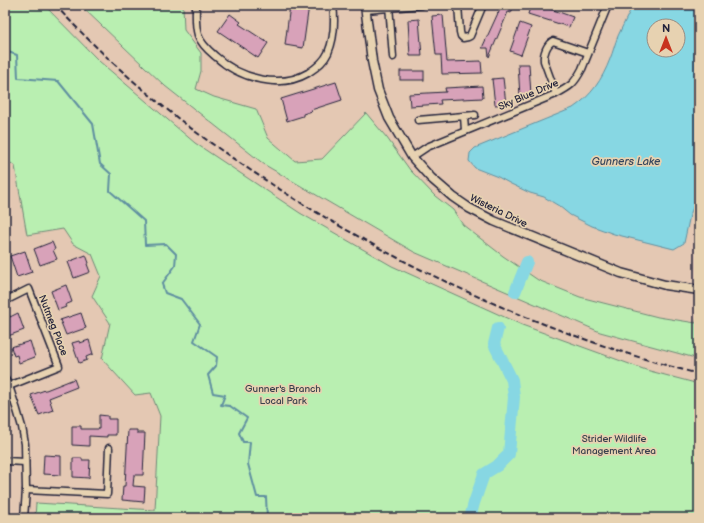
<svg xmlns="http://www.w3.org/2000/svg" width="704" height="523" viewBox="0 0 704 523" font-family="'Balsamiq Sans',sans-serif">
<rect width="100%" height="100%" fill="#e4c8b3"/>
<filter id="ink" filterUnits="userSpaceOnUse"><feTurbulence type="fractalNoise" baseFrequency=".025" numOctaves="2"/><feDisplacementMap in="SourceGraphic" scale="8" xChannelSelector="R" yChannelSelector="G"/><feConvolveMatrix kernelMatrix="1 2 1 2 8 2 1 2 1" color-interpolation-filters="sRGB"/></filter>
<g filter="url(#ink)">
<g fill="#b9efb1" stroke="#6e8876">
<polygon points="5,5 44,5 99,61 195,143 300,213 392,266 522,325 646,370 699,384 699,518 35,518 36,503 155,510 160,416 151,393 135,395 102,359 110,323 92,296 101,276 92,254 73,244 63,229 27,235 15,166 5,159"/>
<polygon points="80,5 183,5 184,30 201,53 201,71 196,89 214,97 256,109 268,138 295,161 322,159 366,113 387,138 410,170 435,196 453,210 463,225 503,256 538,280 580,297 658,317 696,323 699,313 699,359 600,332 414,252 265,165 165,86"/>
</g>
<path fill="#87d7e3" stroke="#5f8fa0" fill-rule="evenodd" d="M633 5H699V184L697 197 690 215 684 243 674 249 614 234 592 226 570 215 559 206 544 197 530 193 511 184 498 177 475 168 469 161 470 153 475 148 573 108C591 96 602 80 610 59 613 52 615 43 618 36 623 25 628 15 633 5ZM654 26H678V50H654Z"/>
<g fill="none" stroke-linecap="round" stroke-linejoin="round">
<polyline stroke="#5f8fa0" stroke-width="2" points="5,51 17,55 18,78 58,81 93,124 100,164 111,174 110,191 144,221 145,245 166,244 176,254 175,266 162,284 165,293 181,299 200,324 194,341 217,357 216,366 208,375 213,393 225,395 221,405 230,406 247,418 239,433 243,442 250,442 248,464 257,497 266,497 267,518"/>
<g stroke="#87d7e3" stroke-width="12">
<polyline points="515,292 527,262"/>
<polyline points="470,518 474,503 484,474 497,466 509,454 514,397 512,380 494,344 498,328"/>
</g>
</g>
<g fill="#d8a2b9" stroke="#22223b">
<polygon points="290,5 309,5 303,48 285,45"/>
<polygon points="502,5 514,5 511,13 508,12 489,57 488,48 482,48 498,13 498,14"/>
<polygon points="531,5 539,5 573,17 569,27 528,14"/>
<polygon points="230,14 241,22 239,24 268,43 258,58 218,31"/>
<polygon points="443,15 447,62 481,61 482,73 442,74 441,55 436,55 432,16"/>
<polygon points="419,19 422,56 410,56 408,20"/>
<polygon points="520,23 531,27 521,55 510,51"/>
<polygon points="518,64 529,64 531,95 520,96"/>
<rect x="400" y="71" width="24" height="9"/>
<polygon points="503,78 506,104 495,105 492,79"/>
<polygon points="336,82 342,100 311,110 312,111 303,114 303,116 287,121 281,99"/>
<polygon points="482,86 483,98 440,100 441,104 410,106 409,94 446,92 445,88"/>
<polygon points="52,242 55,249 53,250 57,259 40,265 34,249"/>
<polygon points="25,251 32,272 17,277 10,256"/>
<polygon points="86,255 89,263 87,264 90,272 74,278 68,262"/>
<polygon points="66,285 72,302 65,305 66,307 58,310 51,291"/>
<polygon points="18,313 24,330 8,336 5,327 5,316 9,315 10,317"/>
<polygon points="81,313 86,328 66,335 60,320"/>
<polygon points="89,340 93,354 86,357 87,360 79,363 72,343 79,341 80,343"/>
<polygon points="30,341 35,357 19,363 17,355 14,356 11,347"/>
<polygon points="74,379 77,387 49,398 53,410 39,415 31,395 45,390 46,390"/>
<polygon points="99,415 108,416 108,419 116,419 116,435 107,435 107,437 89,436 89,446 72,445 72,426 81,426 81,429 99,429"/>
<polygon points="128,430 137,430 137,433 145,433 143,475 134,475 133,486 145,487 144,502 122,500 123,486 125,486"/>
<polygon points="44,455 61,456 61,475 43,474"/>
<polygon points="73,458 82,458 82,460 90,460 89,478 73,477"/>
</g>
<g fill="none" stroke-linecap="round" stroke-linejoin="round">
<g stroke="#22223b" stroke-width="9">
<g id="minor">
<path d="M196 5C196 15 195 26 198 35 201 44 209 51 215 56 239 78 279 90 308 73 316 68 324 62 328 53 334 39 335 21 333 5"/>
<polyline points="389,5 393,57"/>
<polyline points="458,5 460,32 461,36 463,38 468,37 470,36 483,5"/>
<polyline points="366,10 422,5"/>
<path d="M556 94 544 61C543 54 547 44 553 41L588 53"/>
<polyline points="464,116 475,115"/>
<polyline points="418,120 464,116 465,131"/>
<path d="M412 157 427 147 556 94C571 86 574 84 582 69L608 5"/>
<polyline points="5,301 29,289 59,366 9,386"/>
<polyline points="5,379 9,386 17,410 22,427 25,444 26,490 24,518"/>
<polyline points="5,461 25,462"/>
<polyline points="26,490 107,494 109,448"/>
</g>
</g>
<g stroke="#22223b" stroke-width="11">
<polyline id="tertiary" points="365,5 372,61 378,90 389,118 412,157 431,178 453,197 469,208 494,221 621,273 665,285 699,290"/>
</g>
<use href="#minor" stroke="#e7d2b1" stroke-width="6"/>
<use href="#tertiary" stroke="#e7d2b1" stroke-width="8"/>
<path stroke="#22223b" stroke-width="2" stroke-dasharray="6 3" stroke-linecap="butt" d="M55 5C85 37 117 68 151 96 189 129 230 157 273 185 402 269 550 336 699 374"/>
</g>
</g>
<g text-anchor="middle" stroke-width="3.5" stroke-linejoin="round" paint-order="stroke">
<g font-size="10" fill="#22223b" stroke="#e7d2b1">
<text transform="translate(528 94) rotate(-23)" y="4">Sky Blue Drive</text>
<text transform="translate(499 210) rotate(26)" y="4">Wisteria Drive</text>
<text transform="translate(54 325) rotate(69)" y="4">Nutmeg Place</text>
</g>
<g font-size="10" fill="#39414d" stroke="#e7d2b1">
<text x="283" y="392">Gunner's Branch<tspan x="283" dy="12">Local Park</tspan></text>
<text x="614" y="442">Strider Wildlife<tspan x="614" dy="12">Management Area</tspan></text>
</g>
<g font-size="11" font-style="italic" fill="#36465d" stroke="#e7d2b1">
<text x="626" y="165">Gunners Lake</text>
</g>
</g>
<rect width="704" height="523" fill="none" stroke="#e7d2b1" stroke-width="20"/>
<rect x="10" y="10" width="684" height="503" fill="none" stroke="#22223b" stroke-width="1.5" filter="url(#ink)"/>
<g transform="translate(666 38)"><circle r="19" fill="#e7d2b1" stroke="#988c82"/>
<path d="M0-3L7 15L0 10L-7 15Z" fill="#c8321e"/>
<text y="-6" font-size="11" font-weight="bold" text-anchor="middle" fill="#22223b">N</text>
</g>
</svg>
